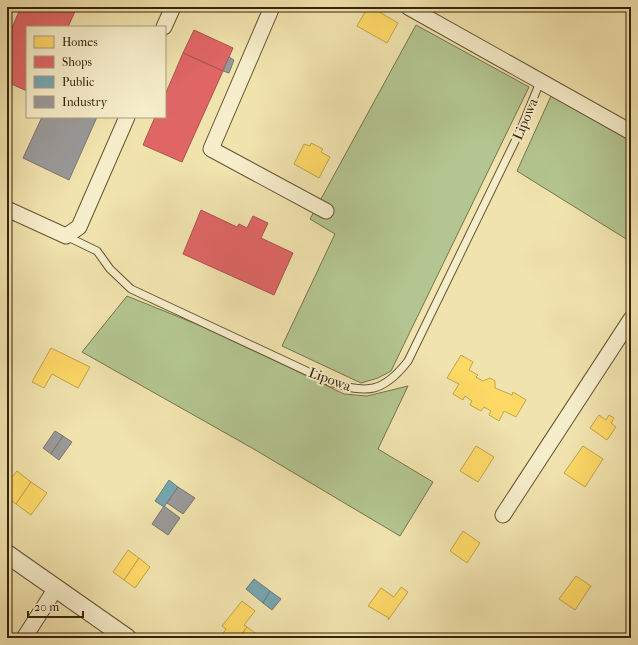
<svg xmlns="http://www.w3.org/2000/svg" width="638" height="645" viewBox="0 0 638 645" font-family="'IM FELL French Canon',serif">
<rect width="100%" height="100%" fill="#f1e3ae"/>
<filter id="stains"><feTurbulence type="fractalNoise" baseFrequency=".005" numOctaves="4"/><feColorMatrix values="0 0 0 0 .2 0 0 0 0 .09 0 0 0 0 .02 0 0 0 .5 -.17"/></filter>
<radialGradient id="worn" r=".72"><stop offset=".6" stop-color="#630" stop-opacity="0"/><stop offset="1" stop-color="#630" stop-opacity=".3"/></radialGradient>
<g fill="#b3c590" stroke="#75744c">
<polygon points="416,25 529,87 391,371 378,378 361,383 282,346 335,234 310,219"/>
<polygon points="551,96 631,140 631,242 517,171"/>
<polygon points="127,296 216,332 344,394 367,396 408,386 378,449 433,482 400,536 252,448 82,352"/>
</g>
<g fill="#ffd966" stroke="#c3a34a">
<polygon points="368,7 371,7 398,23 387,43 357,26"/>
<polygon points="311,143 323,149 321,152 330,157 319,178 294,164 304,144 310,146"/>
<polygon points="51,348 90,367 78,388 52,374 44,388 32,382"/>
<polygon points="461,355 473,362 469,370 478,375 476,377 483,381 490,378 495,381 495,388 512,395 513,392 526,400 516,417 504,411 499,421 489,415 491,411 484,407 481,411 470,405 472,401 465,396 463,400 453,394 459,384 447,378"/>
<polygon points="599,415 606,420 609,415 614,418 611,423 616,427 607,440 590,428"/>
<polygon points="476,446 494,457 478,482 460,471"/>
<polygon points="583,446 603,459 585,487 564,473"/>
<polygon points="17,471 31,482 16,504 7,497 7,483"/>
<polygon points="31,482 47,493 31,515 16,504"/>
<polygon points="463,531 480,543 467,563 450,551"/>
<polygon points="128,550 139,558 124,580 113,572"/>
<polygon points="139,558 150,567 135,588 124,580"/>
<polygon points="576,576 591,586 575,610 559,599"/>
<polygon points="401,587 408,592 388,620 389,618 368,606 381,588 394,597"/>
<polygon points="242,601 255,611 244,625 247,627 239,638 220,638 226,629 222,626"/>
<polygon points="247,627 259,636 258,638 239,638"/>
</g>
<g fill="#e06666" stroke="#ad524a">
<polygon points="21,7 77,7 68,27 27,27 27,91 7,82 7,39"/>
<polygon points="194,30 233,48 223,71 183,53"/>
<polygon points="183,53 223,71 182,162 143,145 155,117 165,117 165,95"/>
<polygon points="201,210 237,227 239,224 247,228 253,216 268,223 261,238 293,253 274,295 183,254"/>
</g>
<g fill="#76a5af" stroke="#637e7d">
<polygon points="169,480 178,487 164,507 155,501"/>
<polygon points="254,579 270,591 263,603 246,589"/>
<polygon points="270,591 281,599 272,610 263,603"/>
</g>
<g fill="#999" stroke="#7c766e">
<polygon points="229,57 234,60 229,73 223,71"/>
<polygon points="42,117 97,117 69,180 23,158"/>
<polygon points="55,431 63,436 51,454 43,448"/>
<polygon points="63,436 72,442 59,460 51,454"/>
<polygon points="178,487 195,498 183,514 167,503"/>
<polygon points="164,506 180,518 168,535 152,524"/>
</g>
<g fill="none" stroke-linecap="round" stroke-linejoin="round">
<g stroke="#665432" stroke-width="9">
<path id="service" d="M66 236 97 251 110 269 131 289 330 382C367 394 383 393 408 361L520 131 540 82"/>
</g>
<g stroke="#665432" stroke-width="17">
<g id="minor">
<polyline points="272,7 211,149 326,211"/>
<polyline points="408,7 631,132"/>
<polyline points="164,27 173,7"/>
<polyline points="7,209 66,236 79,227 127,117"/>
<polyline points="503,515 631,319"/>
<polyline points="24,638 56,588"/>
</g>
</g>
<g stroke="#665432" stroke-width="20">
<polyline id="tertiary" points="7,554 127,638"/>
</g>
<use href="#service" stroke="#f6edca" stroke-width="7"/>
<use href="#minor" stroke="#f6edca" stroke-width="15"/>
<use href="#tertiary" stroke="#f6edca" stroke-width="18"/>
</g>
<g text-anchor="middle" stroke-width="4" stroke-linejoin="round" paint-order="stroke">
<g font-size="14" fill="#372409" stroke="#f6edca">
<text transform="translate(525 119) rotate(-67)" y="5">Lipowa</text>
<text transform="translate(330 379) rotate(20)" y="5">Lipowa</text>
</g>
</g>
<rect width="638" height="645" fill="none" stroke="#f1e3ae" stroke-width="24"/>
<rect x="8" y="8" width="622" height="629" fill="none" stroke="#372409" stroke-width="2"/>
<rect x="12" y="12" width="614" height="621" fill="none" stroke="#372409"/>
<rect x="26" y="26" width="140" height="92" fill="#f6edca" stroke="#aa9d7d"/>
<rect x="34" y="36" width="20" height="12" fill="#ffd966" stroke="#aa9d7d"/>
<text x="62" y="46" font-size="12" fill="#372409">Homes</text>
<rect x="34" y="56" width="20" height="12" fill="#e06666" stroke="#aa9d7d"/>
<text x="62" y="66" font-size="12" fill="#372409">Shops</text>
<rect x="34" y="76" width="20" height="12" fill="#76a5af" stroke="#aa9d7d"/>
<text x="62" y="86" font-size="12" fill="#372409">Public</text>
<rect x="34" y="96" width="20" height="12" fill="#999999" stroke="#aa9d7d"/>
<text x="62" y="106" font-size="12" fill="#372409">Industry</text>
<path d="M28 611v6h55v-6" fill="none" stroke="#372409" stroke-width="2"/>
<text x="34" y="611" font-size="12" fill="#372409" stroke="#f6edca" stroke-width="3" paint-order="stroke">20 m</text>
<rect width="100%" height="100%" filter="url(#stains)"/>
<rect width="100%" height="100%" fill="url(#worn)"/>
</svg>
